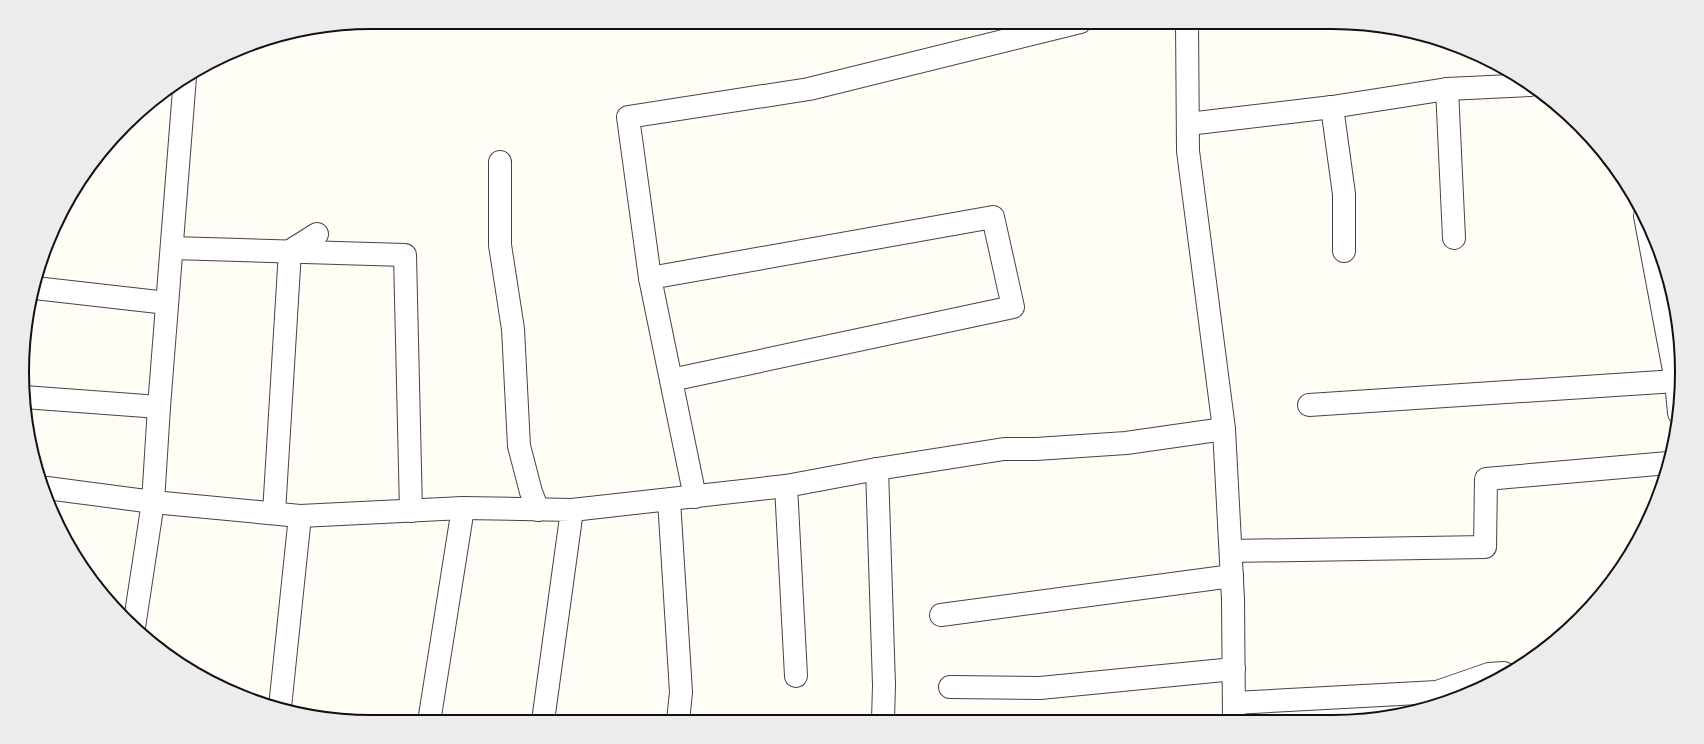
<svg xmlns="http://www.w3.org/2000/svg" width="1704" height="744" viewBox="0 0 1704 744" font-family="Merriweather,serif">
<rect width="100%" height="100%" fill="#fffdf5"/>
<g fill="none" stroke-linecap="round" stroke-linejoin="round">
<g stroke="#444" stroke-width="24">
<g id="street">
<polyline points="1187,22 1188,151 1224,429"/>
<polyline points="1447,89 1454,238"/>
<polyline points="1332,107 1344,194 1344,251"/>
<polyline points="1188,124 1332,107 1447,89 1530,85"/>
<polyline points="500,162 500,245 513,329 519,446 531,492 538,510"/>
<polyline points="172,248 405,255 411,511"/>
<polyline points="650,278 628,117 809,89 1080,22"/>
<polyline points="35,288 167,303"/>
<polyline points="671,380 1013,307 993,217 650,278 695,497"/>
<polyline points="1676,381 1679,413"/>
<polyline points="24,397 159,407"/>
<polyline points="1309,405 1676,381 1645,216"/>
<polyline points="877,469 884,685 883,720"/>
<polyline points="786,486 796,676"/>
<polyline points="47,488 153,502 300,516 463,508 429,722"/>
<polyline points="669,500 681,692 678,721"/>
<polyline points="463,508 572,510 543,721"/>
<polyline points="572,510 786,486 877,469 1004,449 1036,449 1126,443 1224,429 1233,599 1234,719"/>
<polyline points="274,513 290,251 317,234"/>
<polyline points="1231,551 1485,547 1486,479 1668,463"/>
<polyline points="941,615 1232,576"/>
<polyline points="134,627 153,502 159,407 185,77"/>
<polyline points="950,687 1040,688 1234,669"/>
<polyline points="1234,703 1437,692 1489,674 1504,673"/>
<polyline points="280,707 300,516"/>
</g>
</g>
<use href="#street" stroke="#fff" stroke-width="22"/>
</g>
<path d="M0 0H1704V744H0ZM372 29H1332A343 343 0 0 1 1675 372V372A343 343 0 0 1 1332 715H372A343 343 0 0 1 29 372V372A343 343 0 0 1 372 29Z" fill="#ececec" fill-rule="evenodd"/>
<path fill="none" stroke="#111" stroke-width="2" d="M372 29H1332A343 343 0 0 1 1675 372V372A343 343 0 0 1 1332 715H372A343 343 0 0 1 29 372V372A343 343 0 0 1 372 29Z"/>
</svg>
